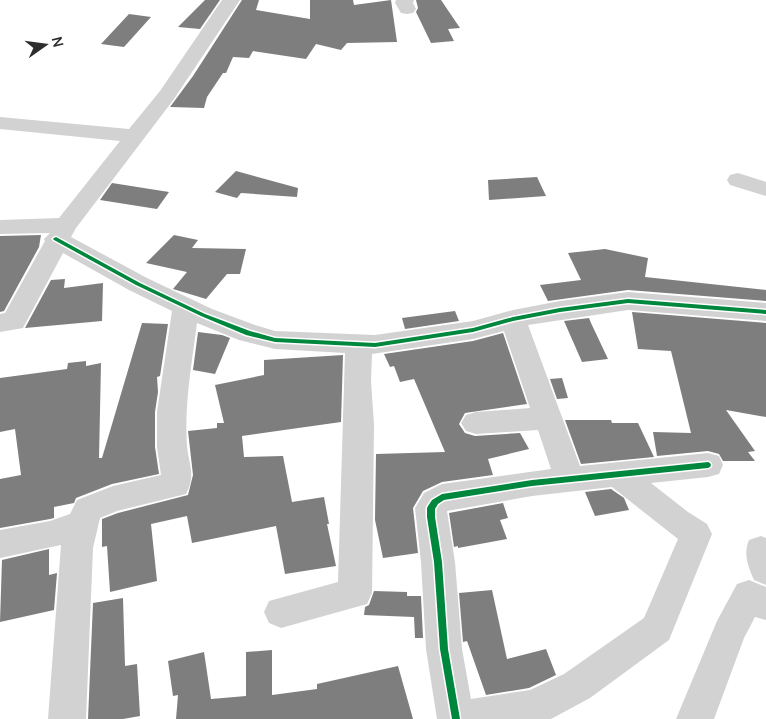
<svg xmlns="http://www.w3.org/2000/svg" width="766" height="719" viewBox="0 0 766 719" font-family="Manrope,sans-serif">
<rect width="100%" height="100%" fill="#fff"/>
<g fill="#7e7e7e">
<polygon points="205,0 220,0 200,29 178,27"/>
<polygon points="242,0 259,0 256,10 310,19 310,0 353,0 354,5 391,0 397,42 347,43 341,50 316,44 306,59 253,51 249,58 233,57 226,73 223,73 207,97 204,108 170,107 193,76"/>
<polygon points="416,0 441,0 460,28 448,29 454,41 431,43 416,12 418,8"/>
<polygon points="129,14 151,17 124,47 101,44"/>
<polygon points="236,171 298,188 297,197 241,193 237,198 215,192"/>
<polygon points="537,177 546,196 489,200 488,180"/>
<polygon points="112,183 169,192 157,209 100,200"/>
<polygon points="41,235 39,247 4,311 0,312 0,236"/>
<polygon points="174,235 198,240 192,248 246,249 240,274 227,274 206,299 173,289 187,272 146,263"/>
<polygon points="605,249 648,258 645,277 766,290 766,301 628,290 548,301 540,285 581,280 568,253"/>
<polygon points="65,279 64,288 103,283 102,321 25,328 51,280"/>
<polygon points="455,311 459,321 405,329 402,318"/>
<polygon points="632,312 766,323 766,417 726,410 755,451 748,452 755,461 723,461 719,454 708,451 657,456 653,432 691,433 671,351 638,349"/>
<polygon points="589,318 591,323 608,359 582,362 564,321"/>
<polygon points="142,323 168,324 160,376 157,377 158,392 155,412 155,447 159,474 112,484 76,498 74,503 54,507 54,518 50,519 0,528 0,479 21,475 15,429 0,432 0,378 67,369 68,363 86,361 86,366 101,363 99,458 102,458"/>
<polygon points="198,332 222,335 230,338 215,374 193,370"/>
<polygon points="503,333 527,404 465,413 459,424 465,433 475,436 520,433 529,449 488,459 493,475 442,482 423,491 413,508 418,553 383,558 375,520 376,454 445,452 414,379 400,382 394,366 390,367 384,354 473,341"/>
<polygon points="343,355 341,422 242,436 244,457 283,456 292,502 324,497 329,524 327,524 336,566 285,574 276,526 192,543 187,516 151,524 157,581 110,592 107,546 102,547 102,519 118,513 188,495 193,475 188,431 217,428 217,423 224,423 215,385 264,375 264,360"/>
<polygon points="562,378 568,398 557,399 550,379"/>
<polygon points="565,420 611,420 612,423 638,423 654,457 581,464"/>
<polygon points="611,489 624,498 629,510 595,516 585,492"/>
<polygon points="503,503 508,518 500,520 507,539 458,548 458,546 454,547 449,513"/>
<polygon points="49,549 49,575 57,573 54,610 0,622 2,560"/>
<polygon points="492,590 507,659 546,649 556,675 529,688 486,695 467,641 463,642 459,593"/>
<polygon points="374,591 407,592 407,596 421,596 423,638 415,638 414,617 364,615 365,607 369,605"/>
<polygon points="123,598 125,666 137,664 140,716 123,719 88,719 93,603"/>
<polygon points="272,650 272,695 317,689 317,684 398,666 413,719 176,719 178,695 173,696 168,661 204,652 211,699 246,696 246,652"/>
</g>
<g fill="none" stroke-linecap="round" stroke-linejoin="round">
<g fill="#d2d2d2" fill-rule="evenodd">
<path d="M222 0H240L174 99 76 228 71 237 147 278 212 309 255 325 275 331 375 335 473 321 513 310 560 301 628 292 766 303V321L628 310 528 325 580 466 708 453 719 456 723 465 719 474 708 477 651 483 688 512 707 524 712 534 669 640 590 698 551 719H437L426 649 421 562 415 508 424 493 442 484 551 469 538 430 476 434 466 431 461 423 466 415 476 412 530 408 504 331 473 339 372 354 371 381 374 425 372 593 367 604 281 628 269 623 264 612 269 601 338 582 345 353 275 349 239 340 197 323C192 363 184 404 187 446 189 466 196 474 186 494L117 511 100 518 93 548 86 719H48L61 545 0 558V530L50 521 70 514 77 500 113 486 161 475 157 447V412L172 311 129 290 63 253 23 328 0 332V314L5 313 45 241 44 239 50 233 0 234V220L59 218 120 141 0 129V117L129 129 160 91ZM612 487 678 539 644 618 564 674 530 690 471 699 462 649 455 562 447 511 532 496Z"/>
<polygon points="396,0 414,0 413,3 416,9 413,13 407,14 401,13 395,3"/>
<polygon points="738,173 766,182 766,196 730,185 727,180 730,175"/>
<path d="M761 536 766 538V585L754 580C748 567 743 554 749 540Z"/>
<polygon points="749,580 766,587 766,620 755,617 744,638 714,719 676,719 717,621 737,584"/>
</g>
<g stroke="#fff" stroke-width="3">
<g id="cycleway">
<polygon points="56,237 140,283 205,314 250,331 275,338 375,343 473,328 513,317 560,308 628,299 766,310 766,314 628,303 560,312 513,321 473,332 375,347 275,342 246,335 201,316 136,285 54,240 53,239 54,238"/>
<polygon points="708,462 710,463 711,465 710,467 708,468 532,486 444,500 438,504 435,509 435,517 442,562 448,649 460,719 452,719 440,649 434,562 427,517 427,508 428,506 432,500 442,494 532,480"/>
</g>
</g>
<use href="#cycleway" fill="#00873e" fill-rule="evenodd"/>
</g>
<g transform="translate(45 45) rotate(76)" stroke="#ffffff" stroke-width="4" paint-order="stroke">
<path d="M0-4L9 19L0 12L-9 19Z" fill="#2d2d2d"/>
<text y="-8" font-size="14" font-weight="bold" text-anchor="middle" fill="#2d2d2d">N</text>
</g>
</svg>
